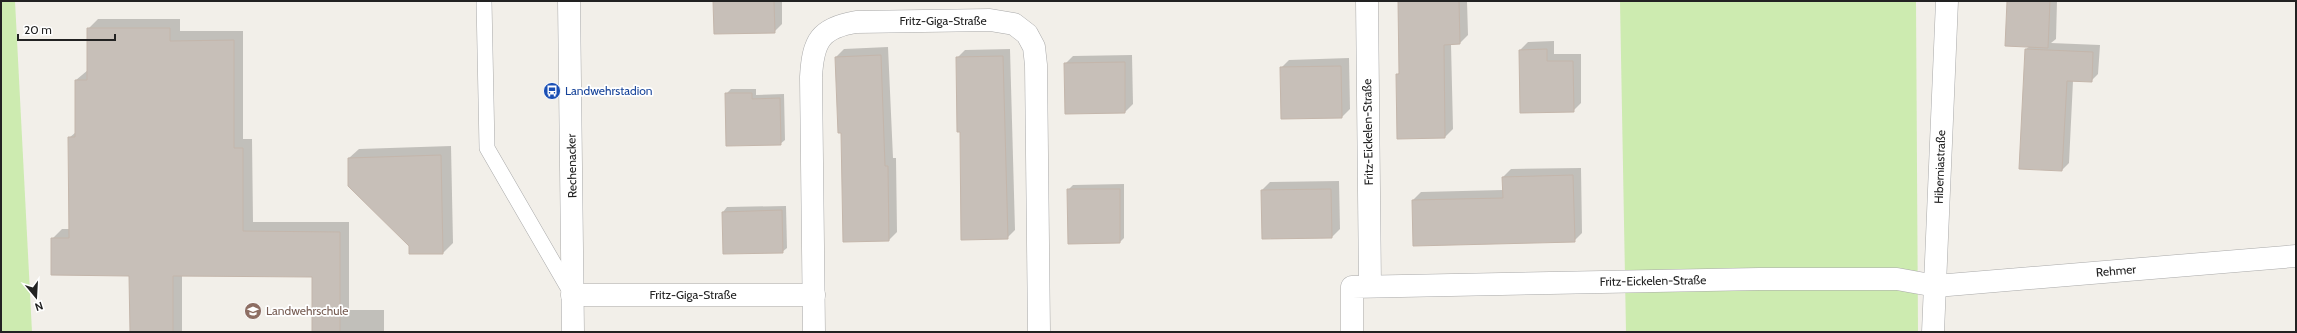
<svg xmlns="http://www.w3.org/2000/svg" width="2297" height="333" viewBox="0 0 2297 333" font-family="Cabin,sans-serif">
<rect width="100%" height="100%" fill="#f2efe9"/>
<g fill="#cdebb0">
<polygon points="1,1 15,1 32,332 1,332"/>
<polygon points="1620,1 1916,1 1918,332 1626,332"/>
</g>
<g fill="#0003">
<polygon points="714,1 782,1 782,24 774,32"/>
<polygon points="1398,1 1467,1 1468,35 1460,43 1451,44 1453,129 1445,137 1398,138 1397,75 1400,72"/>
<polygon points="2008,1 2057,1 2056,39 2051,43 2100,45 2098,74 2091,81 2073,81 2069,163 2062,170 2026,49 2030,46"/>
<polygon points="98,19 180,19 180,31 243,31 243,139 252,139 253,222 349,222 349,310 384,310 384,332 313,332 313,276 182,275 182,332 131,332 130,275 52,239 62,229 70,229 69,138 76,132 76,80 88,70 88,29"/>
<polygon points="1554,41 1554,54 1581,54 1581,103 1573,111 1520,50 1528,42"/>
<polygon points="888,47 893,158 896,158 897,232 889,240 844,241 842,132 836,57 844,49"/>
<polygon points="1010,49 1015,230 1007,238 960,131 957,58 965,50"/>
<polygon points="1132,55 1133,104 1125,112 1065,64 1073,56"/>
<polygon points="1349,58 1350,109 1342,117 1281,68 1289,60"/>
<polygon points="731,89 756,89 756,95 784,94 785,140 780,144 726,94"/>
<polygon points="451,146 453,243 443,253 349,158 359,149"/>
<polygon points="1581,168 1582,233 1574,241 1413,200 1421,192 1503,190 1503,177 1511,169"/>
<polygon points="1339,181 1340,229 1332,237 1262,190 1270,182"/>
<polygon points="1124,184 1124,238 1120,242 1068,190 1073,185"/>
<polygon points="786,206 787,248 782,252 723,212 727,207"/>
</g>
<g fill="#c7bfb8" stroke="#c4b6ab">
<polygon points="713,1 774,1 775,33 714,34"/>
<polygon points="1398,1 1459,1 1460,44 1444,45 1445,138 1397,139 1396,74 1399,74"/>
<polygon points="2007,1 2050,1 2048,48 2005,46"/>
<polygon points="87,28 170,28 170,41 234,40 234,148 243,148 243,231 340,232 340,332 312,332 312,277 173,276 173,332 130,332 129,276 51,275 51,238 69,238 68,137 75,137 75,80 87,80"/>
<polygon points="1547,49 1547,61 1573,61 1574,112 1520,113 1519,50"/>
<polygon points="2025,49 2093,52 2092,82 2067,81 2062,171 2019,169"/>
<polygon points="881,55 885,166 888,166 889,241 843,242 841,133 838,133 835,57"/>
<polygon points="1003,56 1008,239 961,240 960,132 957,132 956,57"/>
<polygon points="1125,62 1125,113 1065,114 1064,63"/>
<polygon points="1341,66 1342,118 1281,119 1280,67"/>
<polygon points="725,93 752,93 752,99 780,98 781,145 726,146"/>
<polygon points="441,155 443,254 409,254 409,246 348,186 348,158"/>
<polygon points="1573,175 1575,242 1413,246 1412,200 1503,198 1502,177"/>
<polygon points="1067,189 1120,189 1120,243 1068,244"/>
<polygon points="1331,189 1332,238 1262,239 1261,190"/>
<polygon points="782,210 783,253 723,254 722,212"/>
</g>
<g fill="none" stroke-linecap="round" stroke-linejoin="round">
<g stroke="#a9a9a9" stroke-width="16">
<polyline id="service" points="484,1 487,148 571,293"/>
</g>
<g stroke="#a9a9a9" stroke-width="23">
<g id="minor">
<polyline points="1367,1 1370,286"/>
<polyline points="572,295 814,295"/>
<path d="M814 332 811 77C813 41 820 28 856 22L990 20 1014 24 1027 34 1034 47 1036 65 1039 332"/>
<polyline points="1352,332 1352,287 1759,279 1897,279 1936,286 2296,256"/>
<polyline points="1933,332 1947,1"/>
</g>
</g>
<g stroke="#a9a9a9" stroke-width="23">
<polyline id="tertiary" points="569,1 573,332"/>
</g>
<use href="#service" stroke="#fff" stroke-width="15"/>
<use href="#minor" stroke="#fff" stroke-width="22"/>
<use href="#tertiary" stroke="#fff" stroke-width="22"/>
</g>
<defs>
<g id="bus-disc" transform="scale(0.9)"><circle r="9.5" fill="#1a4fb4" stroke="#fff"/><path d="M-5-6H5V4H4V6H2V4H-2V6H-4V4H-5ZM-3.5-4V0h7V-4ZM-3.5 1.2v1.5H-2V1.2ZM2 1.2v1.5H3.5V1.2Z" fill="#fff"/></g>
<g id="school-disc" transform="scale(0.9)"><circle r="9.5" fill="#8d6e63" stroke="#fff"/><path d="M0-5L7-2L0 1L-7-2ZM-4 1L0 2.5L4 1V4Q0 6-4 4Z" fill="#fff"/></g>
</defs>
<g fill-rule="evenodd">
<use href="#bus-disc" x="552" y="91"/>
<use href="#school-disc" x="253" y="311"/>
</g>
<g text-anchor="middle" stroke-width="3.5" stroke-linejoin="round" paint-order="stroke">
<g font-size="12" fill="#222" stroke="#fff">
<text x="943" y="25">Fritz-Giga-Straße</text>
<text transform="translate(1368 132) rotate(-91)" y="4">Fritz-Eickelen-Straße</text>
<text transform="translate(572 166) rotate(-91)" y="4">Rechenacker</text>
<text transform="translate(1940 167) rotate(-88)" y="4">Hiberniastraße</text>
<text transform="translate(2116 271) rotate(-5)" y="4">Rehmer</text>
<text transform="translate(1653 281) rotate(-1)" y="4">Fritz-Eickelen-Straße</text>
<text x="693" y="299">Fritz-Giga-Straße</text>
</g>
<g font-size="12" fill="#164399" stroke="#fff" text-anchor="start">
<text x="565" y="95">Landwehrstadion</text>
</g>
<g font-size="12" fill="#785e54" stroke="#fff" text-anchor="start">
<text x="266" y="315">Landwehrschule</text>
</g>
</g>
<rect width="2297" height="333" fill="none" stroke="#222222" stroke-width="4"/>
<g transform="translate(36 297) rotate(162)" stroke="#ffffff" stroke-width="3" paint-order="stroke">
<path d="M0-3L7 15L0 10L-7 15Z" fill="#222222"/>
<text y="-6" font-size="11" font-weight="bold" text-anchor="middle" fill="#222222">N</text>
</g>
<path d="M18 34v6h97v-6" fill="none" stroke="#222222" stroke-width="2"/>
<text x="24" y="34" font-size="12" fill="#222222" stroke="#ffffff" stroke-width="3" paint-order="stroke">20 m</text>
</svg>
